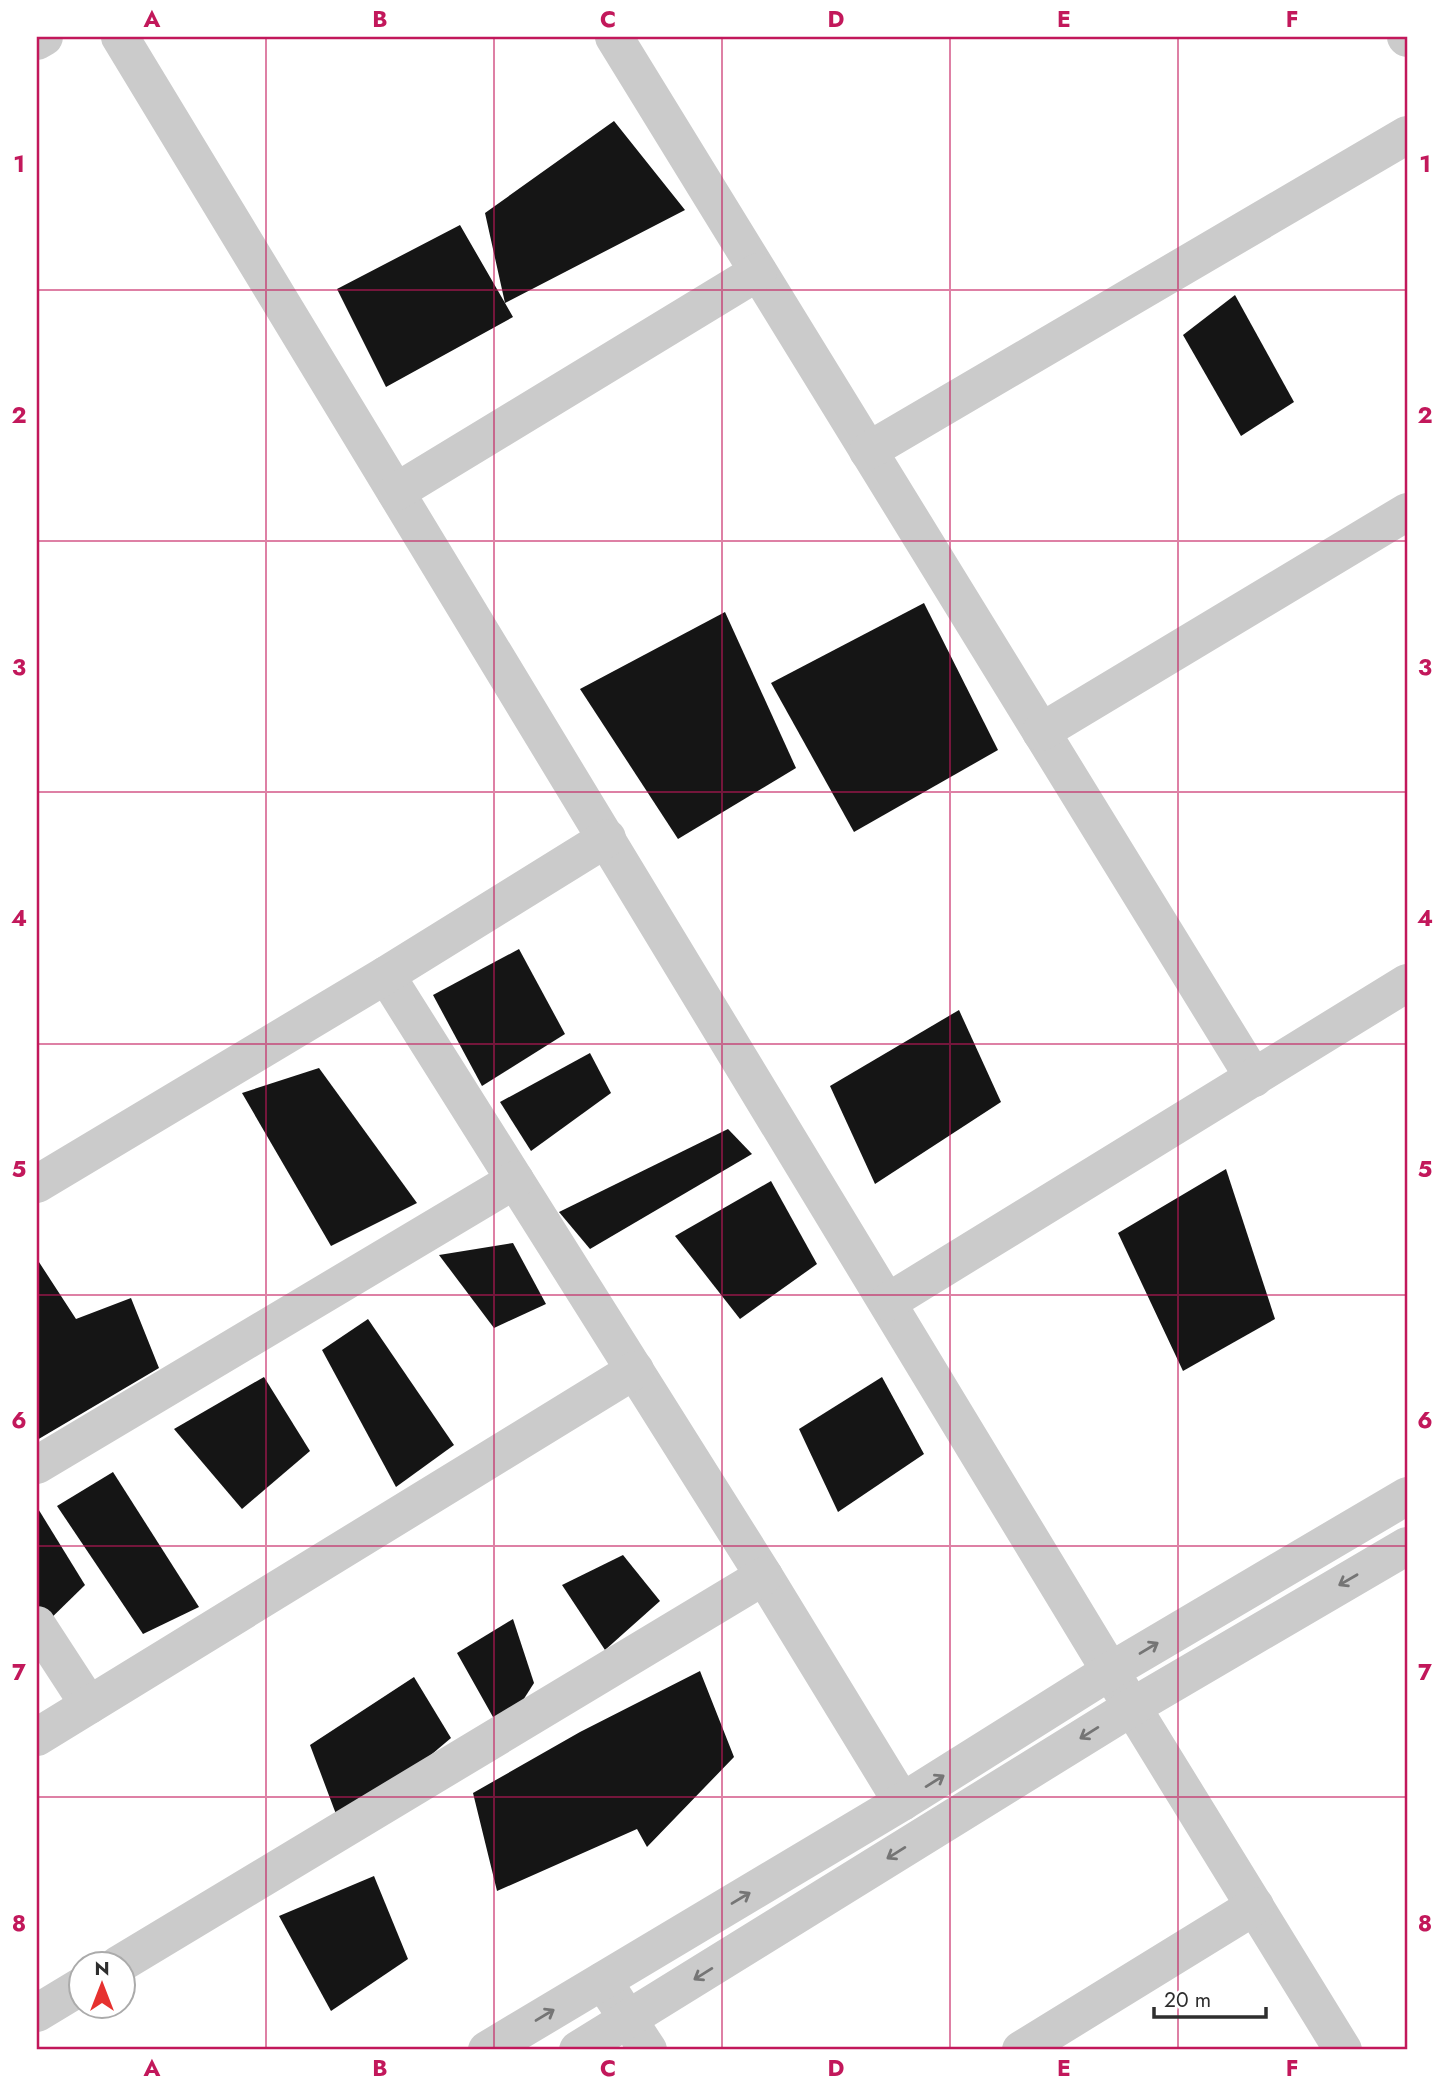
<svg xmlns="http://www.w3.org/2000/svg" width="1444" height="2087" viewBox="0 0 1444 2087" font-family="Jost,sans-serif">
<rect width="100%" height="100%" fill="#fff"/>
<g fill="#151515">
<polygon points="614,121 685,210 505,303 513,317 386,387 337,289 460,225 505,303 485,213"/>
<polygon points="1235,295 1294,402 1241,436 1183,335"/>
<polygon points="924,603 998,750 854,832 771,683"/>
<polygon points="725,612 796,768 678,839 580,689"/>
<polygon points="519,949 565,1034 482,1086 433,995"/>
<polygon points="959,1010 1001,1102 875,1184 830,1086"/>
<polygon points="590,1053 611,1093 531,1151 500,1102"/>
<polygon points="319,1068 417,1203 331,1246 242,1093"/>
<polygon points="728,1129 752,1154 590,1249 559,1212"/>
<polygon points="1226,1169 1275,1319 1183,1371 1118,1233"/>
<polygon points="771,1181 817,1264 740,1319 675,1236"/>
<polygon points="513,1243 546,1304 494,1328 439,1255"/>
<polygon points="37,1259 76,1319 131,1298 159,1368 37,1440"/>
<polygon points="368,1319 454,1445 396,1487 322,1350"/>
<polygon points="264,1377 310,1451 242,1509 174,1429"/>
<polygon points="882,1377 924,1454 838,1512 799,1429"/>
<polygon points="113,1472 199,1607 143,1634 57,1506"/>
<polygon points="37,1507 85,1585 40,1629 37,1625"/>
<polygon points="623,1555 660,1601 605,1650 562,1585"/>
<polygon points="513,1619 534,1683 502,1733 457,1653"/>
<polygon points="700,1671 734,1757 647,1847 637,1829 497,1891 473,1793 580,1732"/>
<polygon points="414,1677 451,1738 342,1830 310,1745"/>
<polygon points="374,1876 408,1959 331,2011 279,1916"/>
</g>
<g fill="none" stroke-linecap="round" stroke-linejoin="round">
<g stroke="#cbcbcb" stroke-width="38">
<polyline points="120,37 1132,1707 1343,2050"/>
<polyline points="614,37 1254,1078"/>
<polyline points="1406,37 1407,38"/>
<polyline points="37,41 44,37"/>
<polyline points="868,451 1407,135"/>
<polyline points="396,492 758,272"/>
<polyline points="1041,732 1407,512"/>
<polyline points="386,975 764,1576 902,1802"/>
<polyline points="37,1184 386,975 607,838"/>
<polyline points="888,1302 1407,983"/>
<polyline points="37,1465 515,1180"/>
<polyline points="37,1625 89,1705"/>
<polyline points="37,1737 635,1370"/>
<polyline points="118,1965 764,1576"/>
<polyline points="603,1981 648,2050"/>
<polyline points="37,2013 80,1987"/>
<polyline points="1021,2050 1255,1906"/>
</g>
<g stroke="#cbcbcb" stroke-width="38">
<polyline points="487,2050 902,1802 1112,1670 1407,1496"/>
<polyline points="578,2050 1132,1707 1407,1546"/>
</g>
</g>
<defs><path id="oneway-shaft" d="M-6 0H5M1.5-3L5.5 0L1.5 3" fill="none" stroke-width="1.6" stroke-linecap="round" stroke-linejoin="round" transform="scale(1.75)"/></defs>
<g stroke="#757575">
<use href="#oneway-shaft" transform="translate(1348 1580) rotate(150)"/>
<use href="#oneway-shaft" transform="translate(1149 1648) rotate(-31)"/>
<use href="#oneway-shaft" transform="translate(1089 1733) rotate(148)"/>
<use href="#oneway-shaft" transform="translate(935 1781) rotate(-32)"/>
<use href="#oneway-shaft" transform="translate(896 1853) rotate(148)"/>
<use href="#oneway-shaft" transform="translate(741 1898) rotate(-31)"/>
<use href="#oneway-shaft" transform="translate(703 1974) rotate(148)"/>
<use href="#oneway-shaft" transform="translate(545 2015) rotate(-31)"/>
</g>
<path fill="none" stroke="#c2185b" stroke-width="2" stroke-opacity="0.55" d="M266 37V2050M494 37V2050M722 37V2050M950 37V2050M1178 37V2050M37 290H1407M37 541H1407M37 792H1407M37 1044H1407M37 1295H1407M37 1546H1407M37 1797H1407"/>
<rect width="1444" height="2087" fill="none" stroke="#ffffff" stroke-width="77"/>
<g transform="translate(102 1985)"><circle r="33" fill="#ffffff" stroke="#ababab" stroke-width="2"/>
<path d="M0-5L12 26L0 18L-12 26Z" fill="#e6312f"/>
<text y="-10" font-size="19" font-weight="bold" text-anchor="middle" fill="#2e2e2e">N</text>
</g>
<path d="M1154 2007v10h112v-10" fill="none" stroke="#2e2e2e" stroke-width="3.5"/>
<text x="1164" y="2007" font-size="21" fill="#2e2e2e" stroke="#ffffff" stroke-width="5" paint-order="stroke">20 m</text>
<rect x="38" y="38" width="1368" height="2010" fill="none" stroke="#c2185b" stroke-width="2.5"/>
<g font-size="23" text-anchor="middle" font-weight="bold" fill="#c2185b">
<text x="152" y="27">A</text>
<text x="380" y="27">B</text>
<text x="608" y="27">C</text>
<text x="836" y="27">D</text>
<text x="1064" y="27">E</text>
<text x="1292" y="27">F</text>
<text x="19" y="172">1</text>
<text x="1425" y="172">1</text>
<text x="19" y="423">2</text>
<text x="1425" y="423">2</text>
<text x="19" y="675">3</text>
<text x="1425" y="675">3</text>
<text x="19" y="926">4</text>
<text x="1425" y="926">4</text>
<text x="19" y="1177">5</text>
<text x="1425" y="1177">5</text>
<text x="19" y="1428">6</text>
<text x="1425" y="1428">6</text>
<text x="19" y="1680">7</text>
<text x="1425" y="1680">7</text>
<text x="19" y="1931">8</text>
<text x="1425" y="1931">8</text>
<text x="152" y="2076">A</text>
<text x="380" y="2076">B</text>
<text x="608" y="2076">C</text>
<text x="836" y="2076">D</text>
<text x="1064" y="2076">E</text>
<text x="1292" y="2076">F</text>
</g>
</svg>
